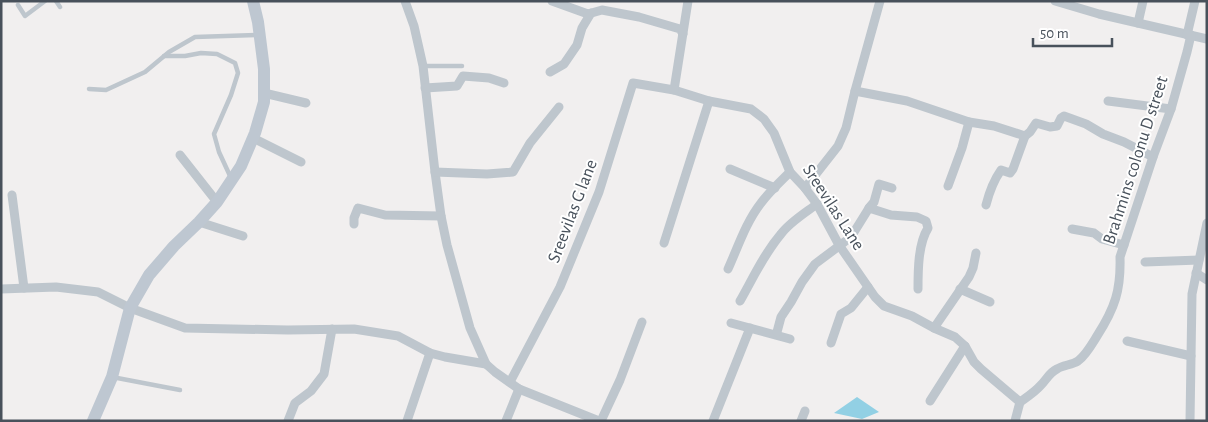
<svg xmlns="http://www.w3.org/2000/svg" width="1208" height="422" viewBox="0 0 1208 422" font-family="'Alegreya Sans',sans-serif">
<rect width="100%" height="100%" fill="#f1efef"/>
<polygon fill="#92d0e4" points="857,397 879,412 862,419 834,413"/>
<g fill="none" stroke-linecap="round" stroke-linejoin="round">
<g stroke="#bec6cd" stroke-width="4.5">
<polyline points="56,1 60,7"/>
<polyline points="18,5 25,16 45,1"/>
<polyline points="164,56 185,56 201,53 217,54 235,63 238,73 231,95 214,134 219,152 231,178"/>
<polyline points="423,66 462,66"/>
<polyline points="89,89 106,90 145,72 169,52 195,37 259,35"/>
<polyline points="112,377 180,390"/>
</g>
<g stroke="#bec6cd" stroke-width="9">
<polyline points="405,1 414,26 423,66 435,172 441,216 447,245 470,328 486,364 495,372 519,389 599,421"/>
<polyline points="552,1 588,14 602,10 639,17 680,29 683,34"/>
<polyline points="688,1 674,90 709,101 751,109 764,119 774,133 790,172 805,188 817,204 839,245 875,297 884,306 912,316 934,328 955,337 965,346 974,362 981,369 1020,402 1015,421"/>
<polyline points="1055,1 1099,14 1207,39"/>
<polyline points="1138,23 1143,1"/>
<polyline points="1187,35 1195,1"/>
<polyline points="550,72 564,64 577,45 582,28 591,13"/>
<polyline points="425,88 457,86 463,76 489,78 504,83"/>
<polyline points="855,91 907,101 969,122"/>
<polyline points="264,93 306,103"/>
<polyline points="1108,101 1171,109"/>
<polyline points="253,138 301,162"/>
<polyline points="180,155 217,202"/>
<polyline points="730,169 775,188"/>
<polyline points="435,172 487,174 513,172 530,143 559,107"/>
<polyline points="948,186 962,148 969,122 994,126 1025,136"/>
<polyline points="805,188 838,146 846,128 855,91 880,1"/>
<polyline points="12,195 24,288"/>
<path d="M986 205C989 193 994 180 1001 170L1010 173 1013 169 1025 136 1030 132 1036 123 1050 127 1057 126 1061 118 1064 116 1086 124 1103 134 1124 142 1153 157"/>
<polyline points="869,208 874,202 879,184 892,188"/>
<polyline points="199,222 243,236"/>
<polyline points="354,224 354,218 358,208 385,215 441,216"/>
<polyline points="1072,229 1094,233 1102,239 1124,245"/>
<polyline points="664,243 709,101"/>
<polyline points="1145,262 1199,260"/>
<path d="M728 269C738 247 746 222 761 203 769 192 780 182 790 172"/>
<polyline points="1196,273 1207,280"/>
<polyline points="1,289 56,287 98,292 130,308 185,328 288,330 354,329 398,336 430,353 445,357 486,364"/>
<polyline points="960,289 990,302"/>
<path d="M740 301C753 278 764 254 781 234 790 222 805 213 817 204"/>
<polyline points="731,323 790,339"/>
<polyline points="934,328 969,277 973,268 976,253"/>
<path d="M777 332 781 317 791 302 802 282 815 264 851 237 869 208 891 215 917 217 926 221 928 228C918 244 918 271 918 289"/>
<polyline points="1127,341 1191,356"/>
<polyline points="831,343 841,314 851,308 868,287"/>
<polyline points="510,382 560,287 599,192 633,83 674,90"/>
<polyline points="930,401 965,346"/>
<path d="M1020 402C1027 397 1035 392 1041 385 1046 380 1050 372 1057 369 1063 365 1072 365 1078 361 1086 355 1092 344 1097 336 1115 308 1121 290 1120 257L1153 157 1171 109 1187 52 1191 35"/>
<polyline points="288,421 295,403 311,391 324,374 332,329"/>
<polyline points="407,421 430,353"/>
<polyline points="506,421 519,389"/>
<polyline points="601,421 620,380 642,322"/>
<polyline points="713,421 750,328"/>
<polyline points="801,421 805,411"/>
<polyline points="1190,421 1192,294 1207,223"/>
</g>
<polyline stroke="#bec7d1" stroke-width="12" points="93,421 112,377 130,308 149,275 174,246 199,222 217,202 241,166 255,133 264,102 264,69 258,22 253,1"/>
</g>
<g text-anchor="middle" stroke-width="4" stroke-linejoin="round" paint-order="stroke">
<g font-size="18" fill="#48515b" stroke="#fff">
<text transform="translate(1135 160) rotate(-72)" y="6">Brahmins colonu D street</text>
<text transform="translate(834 207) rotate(57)" y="6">Sreevilas Lane</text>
<text transform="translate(572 211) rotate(-69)" y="6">Sreevilas G lane</text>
</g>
</g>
<rect width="1208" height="422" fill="none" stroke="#48515b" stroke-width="5"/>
<path d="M1033 38v8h79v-8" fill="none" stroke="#48515b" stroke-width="2.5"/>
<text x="1040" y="38" font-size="15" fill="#48515b" stroke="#ffffff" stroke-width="4" paint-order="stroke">50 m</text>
</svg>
